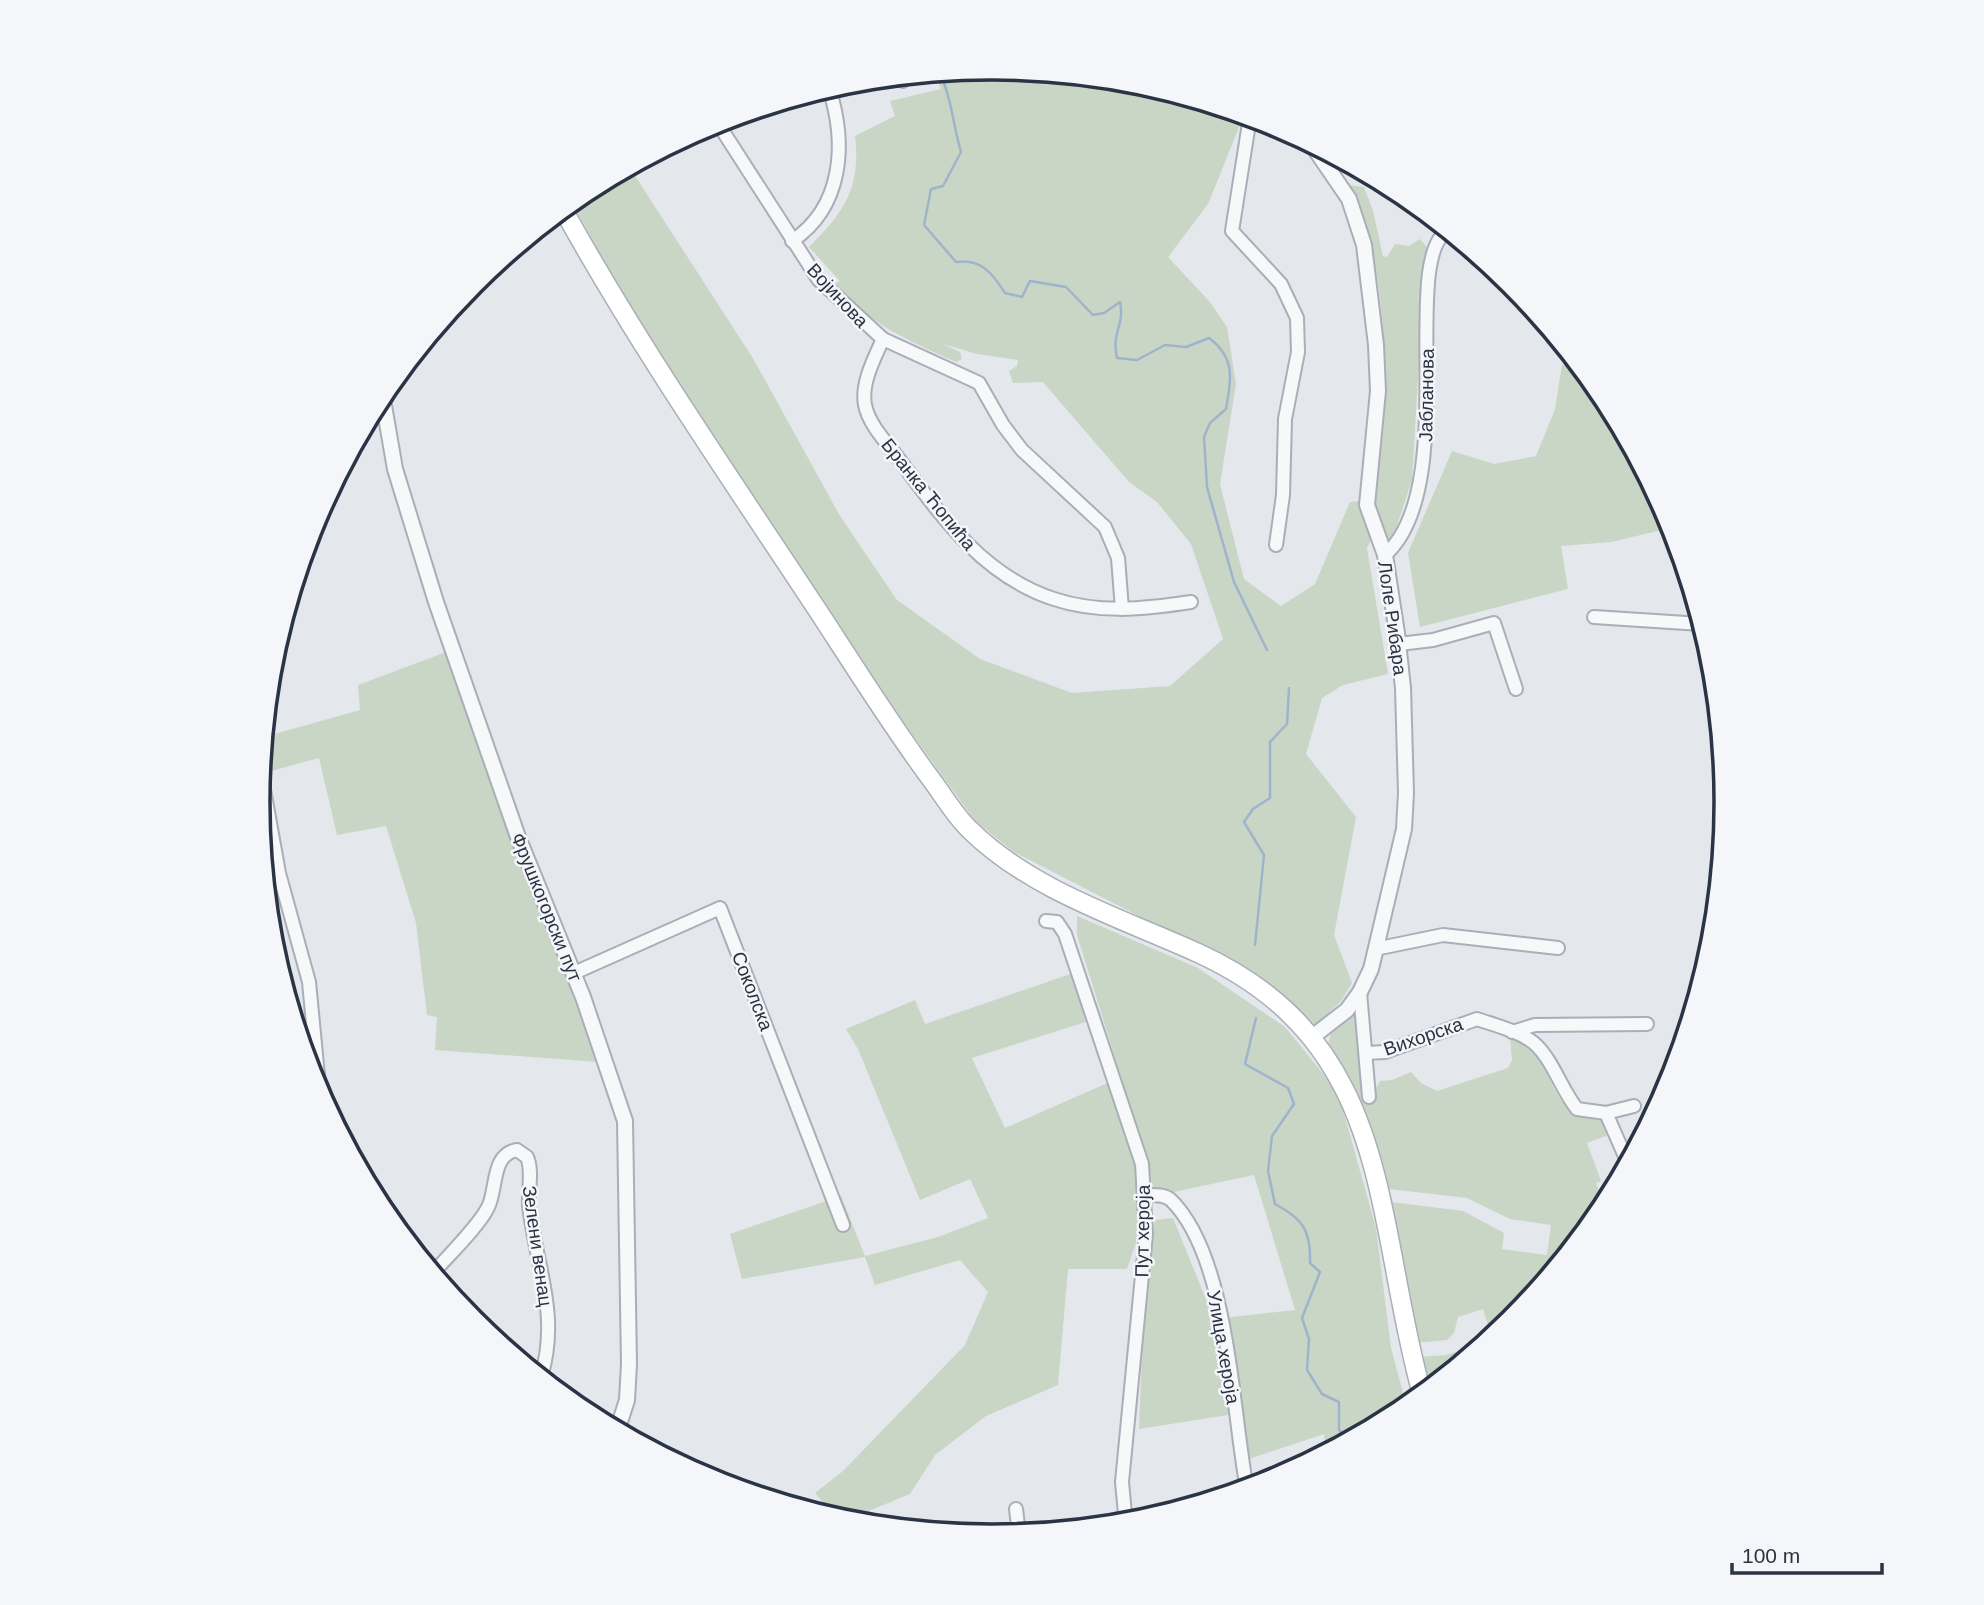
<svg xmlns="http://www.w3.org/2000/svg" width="1984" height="1605" viewBox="0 0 1984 1605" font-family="Arial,sans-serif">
<rect width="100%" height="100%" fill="#e4e7ec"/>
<g fill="#c9d6c5">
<path d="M992 68 1136 82 1244 115 1208 204 1168 257 1209 301 1227 327 1236 384 1220 484 1244 579 1281 606 1315 584 1350 502 1360 501 1371 540 1367 548 1388 674 1343 685 1322 698 1306 754 1356 817 1334 935 1352 983 1341 1001 1313 1028 1232 964 1014 852 975 821 881 691 638 324 572 202 630 168 754 360 840 516 897 600 980 659 1072 693 1170 686 1223 639 1191 544 1157 502 1129 482 1043 382 1013 383 1009 371 1017 366 1018 360 977 354 943 344 960 352 962 359 956 362C911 342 867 323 834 284L840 281 809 247C845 212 861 187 855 136L895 116 890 101 941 89 935 74Z"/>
<path d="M1348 185 1364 187 1373 211 1383 256 1387 257 1395 244 1409 246 1420 239 1430 251 1424 278 1412 480 1394 535 1388 542C1383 529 1375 515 1373 501 1370 470 1383 436 1384 405 1387 348 1380 232 1348 185Z"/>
<polygon points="1562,365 1579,366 1603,395 1673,530 1662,530 1611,542 1561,546 1568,589 1420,627 1408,553 1452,451 1494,464 1536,456 1555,409"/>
<polygon points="446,652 511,837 599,1062 435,1050 437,1017 427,1015 416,923 386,826 337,835 319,758 271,771 263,749 264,737 360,710 358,685"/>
<polygon points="276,911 300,1026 296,1026 272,945 269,912"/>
<polygon points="1077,916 1198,968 1285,1027 1338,1092 1376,1228 1391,1348 1407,1407 1326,1452 1324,1434 1240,1462 1235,1414 1139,1429 1145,1274 1155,1220 1173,1218 1214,1319 1295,1310 1254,1175 1141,1199 1137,1240 1127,1269 1068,1269 1058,1385 986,1416 935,1455 910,1494 844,1521 839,1520 815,1493 843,1471 965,1345 988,1292 960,1260 875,1285 865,1257 742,1279 730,1234 841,1196 865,1256 938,1237 988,1218 970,1179 920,1200 858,1049 846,1029 915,1000 925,1024 1073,973 1089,1021 972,1058 1005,1128 1121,1077 1077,935"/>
<path d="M1358 1011 1366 1087 1376 1088 1380 1081 1392 1080 1411 1072 1421 1083 1437 1091 1508 1068 1512 1060 1510 1037C1556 1059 1543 1089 1573 1112 1580 1117 1596 1118 1605 1120L1611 1134 1587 1143 1601 1181 1596 1183 1605 1206 1602 1211 1511 1322 1492 1338 1483 1309 1458 1317 1454 1333 1447 1340 1416 1343 1391 1202 1463 1211 1504 1233 1502 1249 1547 1255 1551 1225 1510 1219 1467 1198 1389 1189 1372 1129 1329 1053C1325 1035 1339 1016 1358 1011Z"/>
<polygon points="1487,1342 1428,1390 1419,1357 1446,1355"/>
</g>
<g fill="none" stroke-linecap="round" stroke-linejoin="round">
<g stroke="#9fb4cc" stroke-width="2.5">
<path d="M940 73C952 99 953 125 961 152L943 186 931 189 924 225 956 262C981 258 993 274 1005 293L1022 297 1030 281 1066 287 1093 315 1104 313 1120 302C1125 326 1111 332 1117 358L1137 360 1165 345 1186 347 1209 338C1236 358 1231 379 1226 409L1210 423 1204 437 1207 487 1234 582 1267 650"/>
<polyline points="1255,945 1264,855 1244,822 1253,809 1270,798 1270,742 1287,724 1289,688"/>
<path d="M1256 1018 1245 1064 1288 1088 1294 1104 1272 1136 1268 1171 1275 1204C1303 1219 1311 1230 1310 1263L1320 1272 1302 1318 1309 1339 1307 1370 1322 1394 1339 1402V1430L1349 1440"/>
</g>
<g stroke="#a9aeb7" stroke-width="16">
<g id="minor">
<polyline points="902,77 903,81"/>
<polyline points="1250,117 1232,231 1281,284 1297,318 1298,352 1285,419 1283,495 1276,545"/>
<polyline points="717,122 818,279 883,339 979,383 1003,425 1022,450 1105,527 1118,558 1122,609"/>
<path d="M792 241C843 207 847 144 829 88"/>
<path d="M883 339C874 359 861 383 865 405 869 425 887 443 899 459 941 516 983 576 1054 599 1099 614 1145 609 1191 602"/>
<path d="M1385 555C1461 488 1399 262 1447 231"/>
<polyline points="1594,617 1701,624"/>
<polyline points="1399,644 1433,640 1494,623 1516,689"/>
<polyline points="261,773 279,873 309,982 320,1096"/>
<polyline points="1046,921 1057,922 1065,934 1142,1164 1146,1234 1122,1482 1126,1524"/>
<polyline points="1375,949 1443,935 1558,948"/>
<polyline points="574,973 720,908 843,1225"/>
<polyline points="1360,992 1369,1097"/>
<polyline points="1512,1032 1535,1025 1647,1024"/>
<path d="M1366 1053 1385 1052 1477 1019C1494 1025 1519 1031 1534 1043 1553 1060 1561 1089 1577 1109L1606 1113 1634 1106"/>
<polyline points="1606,1113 1628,1163"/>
<path d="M1145 1195C1154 1195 1164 1194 1171 1200 1229 1257 1232 1411 1247 1489"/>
<path d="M433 1273C447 1257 482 1223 489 1205 497 1186 492 1154 517 1150L527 1157C533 1170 528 1190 529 1205 536 1267 560 1314 541 1377"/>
<polyline points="1016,1509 1019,1534"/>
</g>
</g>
<g stroke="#a9aeb7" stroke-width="18">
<g id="tertiary">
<polyline points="382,394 395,469 436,602 518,837 583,997 625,1121 629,1364 627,1400 617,1431"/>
<polyline points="1311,1038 1347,1010 1360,992 1371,969 1404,829 1406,793 1403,688 1397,633 1385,555 1367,505 1378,391 1376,345 1364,245 1349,199 1312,145"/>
</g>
</g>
<g stroke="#a9aeb7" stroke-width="21">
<path id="secondary" d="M563 209C642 352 736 486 826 623 859 674 892 726 928 775 942 793 954 815 970 830 1031 890 1121 918 1198 953 1395 1043 1373 1218 1422 1394"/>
</g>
<use href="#minor" stroke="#f7f8fa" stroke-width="12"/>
<use href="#tertiary" stroke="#f7f8fa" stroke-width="14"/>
<use href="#secondary" stroke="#fff" stroke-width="18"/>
</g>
<g text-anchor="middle" stroke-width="5" stroke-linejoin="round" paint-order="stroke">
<g font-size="19" fill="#2b3445" stroke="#f4f6f9">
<text transform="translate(838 295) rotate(47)" y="7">Војинова</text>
<text transform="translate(1426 395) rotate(-89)" y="7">Јабланова</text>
<text transform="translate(929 494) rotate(51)" y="7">Бранка Ћопића</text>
<text transform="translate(1393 618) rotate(82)" y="7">Лоле Рибара</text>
<text transform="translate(547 907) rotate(68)" y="7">Фрушкогорски пут</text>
<text transform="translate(753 991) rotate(69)" y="7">Соколска</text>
<text transform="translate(1423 1036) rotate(-19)" y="7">Вихорска</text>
<text transform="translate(1142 1231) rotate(-89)" y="7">Пут хероја</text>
<text transform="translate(538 1246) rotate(82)" y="7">Зелени венац</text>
<text transform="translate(1224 1347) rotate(80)" y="7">Улица хероја</text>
</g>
</g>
<path d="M0 0H1984V1605H0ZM270 802a722 722 0 1 1 1444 0a722 722 0 1 1-1444 0Z" fill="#f4f6f9" fill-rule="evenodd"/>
<path fill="none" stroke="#2b3445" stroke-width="3.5" d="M270 802a722 722 0 1 1 1444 0a722 722 0 1 1-1444 0Z"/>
<path d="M1732 1563v10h150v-10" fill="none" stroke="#2b3445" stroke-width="3.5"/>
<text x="1742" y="1563" font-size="21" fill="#2b3445" stroke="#f4f6f9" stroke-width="5" paint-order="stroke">100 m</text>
</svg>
